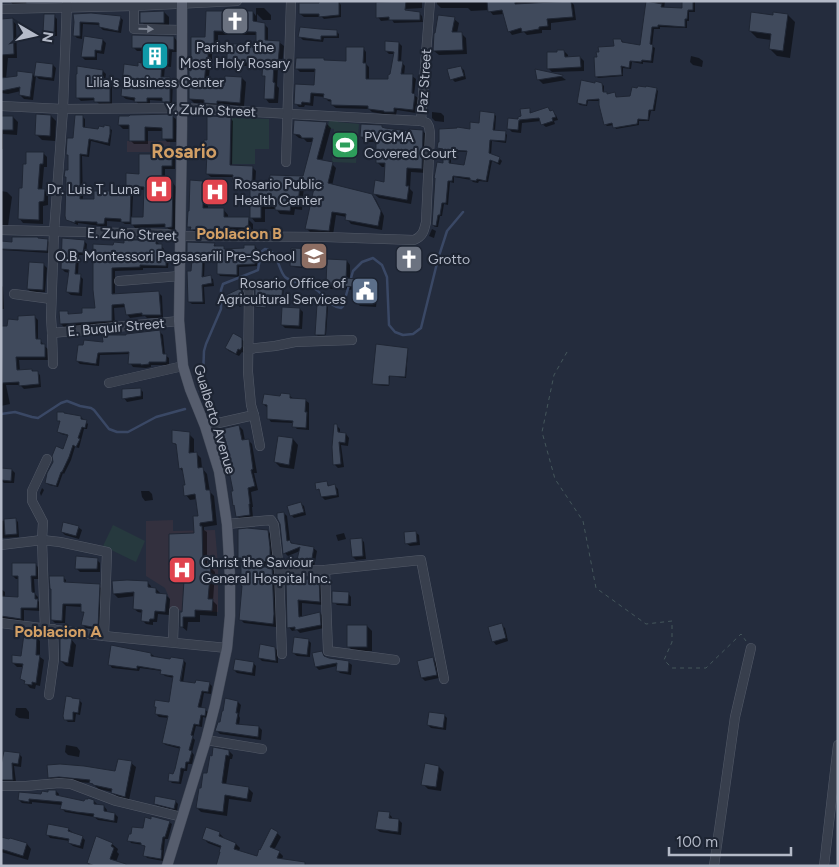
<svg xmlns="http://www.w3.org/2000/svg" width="839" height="867" viewBox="0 0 839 867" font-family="Figtree,sans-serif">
<rect width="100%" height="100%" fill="#242c3d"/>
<g fill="#33303e">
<rect x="127" y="141" width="43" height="11"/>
<polygon points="204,182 227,182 227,202 203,201"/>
<polygon points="173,520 173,531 215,530 218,564 218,612 169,610 170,600 165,588 146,576 146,521"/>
</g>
<g fill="#26393e">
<polygon points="232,118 269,119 269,149 255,149 255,164 232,164"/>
<polygon points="329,118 338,119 338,122 359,124 356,163 332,162 334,129 328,128"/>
<polygon points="113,525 145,541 136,562 103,546"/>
</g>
<g fill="#0007" fill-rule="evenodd">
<polygon points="10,1 26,1 27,7 15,7"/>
<polygon points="75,1 89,1 89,4 79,5"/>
<polygon points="338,1 341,5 341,17 324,19 322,17 304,17 300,14 320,4"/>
<polygon points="390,1 422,1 422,8 404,9 404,11 419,13 422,16 423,22 394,23 392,20 381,21 378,17"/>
<polygon points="437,1 538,1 538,5 570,1 574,5 576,20 551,23 551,30 542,30 542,33 527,35 524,32 512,35 509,31 504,14 493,15 489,10 471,11 468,8 441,8 437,4"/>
<polygon points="648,1 665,1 664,9 683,10 683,1 695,1 695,12 689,12 689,21 687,21 687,28 660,27 660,29 654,29 652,46 655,48 653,63 643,62 643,64 632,62 631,69 623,68 623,76 598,78 596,76 598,58 615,48 621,40 623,42 641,47"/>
<polygon points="256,8 264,8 271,15 271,20 263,20 257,14 257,23 264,24 268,28 268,41 279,42 284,46 282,67 278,67 277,86 279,88 278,103 269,103 265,98 266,78 264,75 264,66 232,66 228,62 257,45 257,35 218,35 218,53 212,53 212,67 210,67 208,86 226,87 242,78 246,82 244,106 221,104 221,107 210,107 207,104 194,103 190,99 192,72 207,38 207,12 253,12 256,16"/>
<polygon points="164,12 169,17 169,28 147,28 142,22"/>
<polygon points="788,15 795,22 790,58 777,56 770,49 771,40 757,38 750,31 774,16"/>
<polygon points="54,16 57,19 57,36 48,36 45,33"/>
<polygon points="120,17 123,20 121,33 103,30 100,27 100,25 83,24 82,39 77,38 74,35 75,22"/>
<polygon points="454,19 459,23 457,33 461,33 466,38 467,54 439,55 434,51"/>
<polygon points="1,20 12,20 16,24 17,58 8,58 6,79 33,74 35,77 37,63 53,65 56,68 54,81 39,79 36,76 33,100 24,99 20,95 21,91 8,94 1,93"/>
<polygon points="336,31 339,34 339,38 324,38 323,42 303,40 300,37"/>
<polygon points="174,37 177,41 177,52 172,52 171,67 165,66 164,78 169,78 173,82 172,105 167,105 163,101 150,100 150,105 139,105 136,101 126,99 122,96 139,67 142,64 143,51 137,51 133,47"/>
<polygon points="103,40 106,43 104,54 97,53 97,60 85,60 82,57"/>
<polygon points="399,43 402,46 401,62 405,66 404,76 412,76 416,79 414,95 418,98 416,113 397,110 396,115 388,115 372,112 369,109 336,108 332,105 332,102 328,101 325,97 314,96 313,106 305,105 304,107 299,107 295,103 315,87 316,72 300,72 296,68 325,62 347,63 363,48 366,52 366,64 369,67 369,80 389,80 391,76 395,54 389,54 386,51"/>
<polygon points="564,51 568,55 568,58 580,57 584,61 584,71 552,72 549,69 558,53"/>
<polygon points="691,56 699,58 703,61 702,67 693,65 690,62"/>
<polygon points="460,67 464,70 466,79 455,82 452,79"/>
<polygon points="103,71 106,74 105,81 109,81 112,84 112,104 99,104 95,100 81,101 78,98"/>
<polygon points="536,71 562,77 566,80 543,84 538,79"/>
<polygon points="597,84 602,84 604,86 604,93 606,93 608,95 615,93 617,99 631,97 656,89 658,91 655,111 651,111 649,121 639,121 639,125 616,129 614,125 607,126 605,124 600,101 588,101 587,106 580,105 578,103"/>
<polygon points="548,109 556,115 558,120 554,121 555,124 546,127 542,124 541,121 522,123 521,133 512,132 509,129 509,120 520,121 519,118 529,110 532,113"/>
<polygon points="432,112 441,113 444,116 444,122 435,121 432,118"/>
<path d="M494 114 496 116 495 131 505 132 507 135 506 143 492 141 491 155 500 159 502 161 500 165 492 161 488 182 479 181 478 183 473 182 471 180 454 177V183L450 182 448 205 444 204 442 216H440L438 227H435L433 225 444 164V150H441L439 148 471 130ZM451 151 468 152 465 166 451 165Z"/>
<polygon points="1,116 13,117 18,122 17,135 3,134 3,149 1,149"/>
<polygon points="51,116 56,121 55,141 42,140 37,135"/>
<polygon points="82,116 85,119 85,129 99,131 109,128 112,130 110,146 91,141 89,157 82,156 83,201 95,201 130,193 133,195 132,218 145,219 145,190 130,189 127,185 171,155 175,158 175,169 165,169 165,181 167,183 173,183 176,187 175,230 170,230 166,227 135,228 132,224 125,224 122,222 107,221 107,227 78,223 78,225 71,222 67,219 70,172 74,139"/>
<polygon points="172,116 176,119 176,142 167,142 164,138 164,131 148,131 148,144 134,144 130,140 130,129 123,129 119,125"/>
<polygon points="230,118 233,121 232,167 253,168 256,171 255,187 270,187 304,177 314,142 307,142 304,139 299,138 294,134 326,123 331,128 322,161 332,164 336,168 332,186 372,195 376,200 384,216 382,230 351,224 347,219 347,217 336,215 333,235 311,233 307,229 314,190 304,186 302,210 295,209 294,215 280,214 276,209 265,209 265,222 255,222 251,217 252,186 237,185 233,182 234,177 211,177 207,174 208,155 205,152 208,141"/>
<polygon points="384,129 410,132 423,131 427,136 426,173 411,172 410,189 413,192 411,204 379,198 374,194 385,183 386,167 382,167 377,162 378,142 366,142 361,137"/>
<polygon points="43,153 47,157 47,167 44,167 42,190 44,190 48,194 48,205 43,206 43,224 23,223 19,218 23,189"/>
<polygon points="203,182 208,187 208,209 223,209 228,215 228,218 248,219 253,224 253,233 229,232 229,233 197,234 189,227"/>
<polygon points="1,191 7,192 12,197 8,226 1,225"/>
<polygon points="432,229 436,231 434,238 429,236"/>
<polygon points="47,240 49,242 49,253 1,250 1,242 13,243"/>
<polygon points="84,241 87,244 86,255 79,255 78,275 80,276 83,279 82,296 71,295 67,292 70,273 65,272 62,269"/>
<polygon points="156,241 164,249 164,253 169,257 168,268 143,268 143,270 115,271 115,295 159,293 162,296 163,318 147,318 145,316 130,318 127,314 126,307 114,308 115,324 64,327 61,324 67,312 70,315 84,314 96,309 115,246"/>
<polygon points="214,244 217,247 223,247 226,250 245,249 255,246 257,249 257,266 239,267 239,277 220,276 218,273 218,256 205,255 204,278 210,277 213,279 214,286 204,287 205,304 192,304 189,302 193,261 191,261 188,258"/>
<polygon points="320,250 323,252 322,266 304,266 304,268 294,267 291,265"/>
<polygon points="347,261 350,265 350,280 375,282 378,286 376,307 360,306 356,302 358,290 331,289 327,285"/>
<polygon points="44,265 47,268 45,292 31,292 28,289"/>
<polygon points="278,280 280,283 284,285 283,297 267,296 266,308 258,308 256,307 273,285"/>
<polygon points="1,285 3,287 4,309 1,309"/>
<polygon points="241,290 244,293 245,304 240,307 236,303 231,305 228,302 228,296"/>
<polygon points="327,306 328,307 326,335 318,336 317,335"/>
<polygon points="300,309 303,312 302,329 285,328 282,325"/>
<polygon points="35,317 38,320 38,340 40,340 43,344 43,345 48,349 48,360 19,360 20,371 32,370 34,372 37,372 40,375 41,387 24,389 20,385 6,385 10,404 1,406 1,328"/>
<polygon points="160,332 163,335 165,355 169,358 169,365 151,365 151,367 146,368 133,367 130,363 130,354 100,355 99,366 80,364 77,361 104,343 127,336"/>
<polygon points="241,339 245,342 245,351 244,353 242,352 239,356 229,351 226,348"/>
<polygon points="407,349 408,350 406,378 390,376 389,386 375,385 373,383"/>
<polygon points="140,389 143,392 143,399 127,402 124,398"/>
<polygon points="290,396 294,399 305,400 309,403 309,430 297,429 294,426 294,423 271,422 268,418 268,408 263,404"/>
<polygon points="81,417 88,424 87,429 84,429 79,448 75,447 71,460 64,474 63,473 58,487 49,485 47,483 64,450 69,436 61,434 59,432 61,423 58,420"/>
<polygon points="336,425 340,429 340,434 346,434 349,438 348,446 341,445 344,467 338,468 335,465"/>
<polygon points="239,426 243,430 245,441 248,440 252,444 257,473 254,473 258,490 251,492 253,507 252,507 253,518 241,520 237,516 236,507 234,505 234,492 226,442 224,443 220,439 219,431"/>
<polygon points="189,434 194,439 194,454 196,453 201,458 202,468 207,474 210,492 214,496 217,525 204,527 204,530 207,532 207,567 210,567 215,572 213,601 217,605 217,616 200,615 200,622 188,622 187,631 181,626 183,613 186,569 176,569 171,564 195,534 199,517 197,499 190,500 186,495 186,486 184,473 180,468 178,447 174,443"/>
<polygon points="293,439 298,445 294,469 280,467 275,462"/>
<polygon points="12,470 15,473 14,483 4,483 1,480"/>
<polygon points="326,482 330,487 335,486 338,489 339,497 325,500 322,497 321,493 318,489"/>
<polygon points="42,488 44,490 41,496 40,493"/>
<polygon points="141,491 149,491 152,494 153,500 145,501 142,497"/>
<polygon points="300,503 304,506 306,515 294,518 291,515"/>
<polygon points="284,513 287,516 290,541 293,544 313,548 317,551 314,567 301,567 298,564 300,551 288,556 285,553"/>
<polygon points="15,519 18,522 19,537 1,538 1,521"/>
<polygon points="78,527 82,530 79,539 65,535 62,532"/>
<polygon points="268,531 271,534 273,551 272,563 260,568 272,568 275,572 277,618 276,627 244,623 241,620 243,587 242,561 239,558"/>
<polygon points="415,532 419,535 420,545 410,546 406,543"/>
<polygon points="344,533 346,539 338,541 336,535"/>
<polygon points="361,539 364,542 366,559 356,560 353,557"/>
<polygon points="97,560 100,563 100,572 80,572 76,568"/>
<polygon points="35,564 39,568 39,579 34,579 35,594 38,597 38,601 41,603 40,611 24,610 24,622 1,619 1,589 5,592 5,598 19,599 19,579 16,579 13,576"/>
<polygon points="63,577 66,580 66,584 99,586 102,589 101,630 86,628 83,625 84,613 82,611 82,607 66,606 65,623 55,623 52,620"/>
<polygon points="318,578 322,581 323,605 302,603 302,617 320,613 324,617 324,628 300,633 297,630 292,631 289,627 287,582"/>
<polygon points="148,583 151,586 151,589 156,589 160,593 160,595 166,595 170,599 169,615 158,614 157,622 153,622 153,625 146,624 142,620 143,613 138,612 134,609 135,596 118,598 114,594"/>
<polygon points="348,593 351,597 351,606 337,605 334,602"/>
<polygon points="501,625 505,628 508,641 496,645 493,641"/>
<polygon points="367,626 372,631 372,651 353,651 348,646"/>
<polygon points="36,637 40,641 40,657 44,660 40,686 36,685 35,689 30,688 22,679 23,667 17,667 13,663 22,657"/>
<polygon points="71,639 76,645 73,667 66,666 61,661"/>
<polygon points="308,640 311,643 310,657 297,656 293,653"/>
<polygon points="275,648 278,651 278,663 262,661 259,658"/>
<polygon points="321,653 326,658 348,662 352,665 351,675 340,673 337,670 337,666 319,670 316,667"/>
<polygon points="151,654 154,656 171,660 178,687 180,687 184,661 186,663 183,683 196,685 209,683 212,686 211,694 204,693 201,709 205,710 208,712 207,718 203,717 202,727 196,726 193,738 195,740 192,752 194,755 192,764 188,764 187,771 184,771 181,784 172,783 169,780 174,775 181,749 166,745 163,743 169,718 159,717 156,714 157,708 170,704 174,678 165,676 162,673 162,671 140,668 139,671 112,668 110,665"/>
<polygon points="433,659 436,662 439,678 425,681 422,678"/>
<polygon points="253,663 256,666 255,676 237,673 234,670"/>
<polygon points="73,699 79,700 82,703 80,715 76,714 75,722 68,722 65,719"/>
<polygon points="226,700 238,702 241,705 239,716 240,718 239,725 259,727 262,730 261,740 220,734 217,731 221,723"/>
<polygon points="16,708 26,708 29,712 29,719 19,718 15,715"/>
<polygon points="444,715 447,718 446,730 431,728 428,725"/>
<polygon points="66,745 77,747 80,751 79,757 68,755 65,752"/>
<polygon points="229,751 233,755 232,759 230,759 226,785 249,789 253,793 251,802 229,799 227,816 201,812 197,808 202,790 208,775"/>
<polygon points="19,754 22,757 21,767 14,766 16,782 1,784 1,767"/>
<polygon points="131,763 136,767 129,800 117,797 112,792 99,789 91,783 64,781 53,782 49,777 116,773"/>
<polygon points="439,767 444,772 441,791 428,789 423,784"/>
<polygon points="56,791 59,794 58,797 85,803 94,801 97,804 97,805 104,806 107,810 106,813 115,814 118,817 117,823 98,820 94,817 65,812 62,808 62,805 32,802 32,804 22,803 19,800 43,796"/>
<polygon points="175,801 178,804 177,811 158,806 155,803"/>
<polygon points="389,814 392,817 392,819 399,820 402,823 401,835 380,832 376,829"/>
<polygon points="169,822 172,824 168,839 165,839 163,861 147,858 145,855 145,847 143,845 131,843 129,840 143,829"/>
<polygon points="68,829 72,832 82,837 85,840 83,849 73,846 69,843 70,841 50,838 47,834"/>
<polygon points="207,829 220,834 224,838 223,839 236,844 240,848 239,851 221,848 208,843 204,839"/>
<polygon points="277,833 281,837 274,850 279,852 283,856 282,860 258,857"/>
<polygon points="1,838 27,844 31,849 28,860 1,852"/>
<polygon points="97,838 112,844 118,849 117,852 119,854 116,862 127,866 89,866 88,864"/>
</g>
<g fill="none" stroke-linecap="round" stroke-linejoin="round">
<g stroke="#3a4865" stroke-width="2.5">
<path d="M312 287C324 293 329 307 341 308L343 306 353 271 362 262 373 258 382 265 387 277 389 325 395 332 403 335 413 334 421 328 438 259 447 231 463 212"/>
<path d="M200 391 203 377 204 351 206 344 221 309V290L223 284 258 270 261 252 265 249C279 251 277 268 285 277 290 281 298 282 303 284"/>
<polyline points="1,414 15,412 32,417 38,418 61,403 67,401 80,406 91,408 94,410 109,429 117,432 128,432 156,417 185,409"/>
</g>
</g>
<g fill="#404a5c" stroke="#1f2634" fill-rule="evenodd">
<polygon points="319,1 339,1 339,15 319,17 319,14 299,14 299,3 319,3"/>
<polygon points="406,1 405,10 420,12 420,20 389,20 389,17 376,18 376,2"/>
<polygon points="487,1 515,1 515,4 571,1 573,17 547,19 548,26 539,27 539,29 522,32 521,28 508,32 502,10 488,12"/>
<polygon points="646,1 662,4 661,7 682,8 682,1 693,1 693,10 688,10 687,19 685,19 685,27 658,25 658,27 652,27 650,44 653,45 651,61 642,60 641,62 630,61 629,68 621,66 622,75 595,77 594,57 597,57 596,52 599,52 598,47 614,46 613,39 621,39 622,42 640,45"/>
<polygon points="164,11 164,23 140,23 140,12"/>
<polygon points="206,11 253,11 253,21 265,23 265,40 280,41 278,63 274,63 273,82 275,83 274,99 264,99 265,76 262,76 263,62 227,63 227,44 256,44 256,32 214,31 214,49 208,49 208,63 206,63 204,85 224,86 225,76 242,77 240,103 217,101 217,104 204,103 204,100 189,99 189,70 191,71 191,37 205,37"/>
<polygon points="751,12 773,15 773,12 788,14 783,51 769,49 771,34 749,31"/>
<polygon points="91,13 121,16 118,31 99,27 99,23 80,22 80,36 73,36 74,22 73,14"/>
<polygon points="44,14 55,14 54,33 43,33"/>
<polygon points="438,15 455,17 452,32 462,32 463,50 433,51 434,33 435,33"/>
<polygon points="13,18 14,54 1,55 1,19"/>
<polygon points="300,27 320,29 337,30 337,36 321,36 321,40 298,37"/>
<polygon points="132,35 174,36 174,50 169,49 168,64 162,63 161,77 170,77 170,102 162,102 162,98 147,98 147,102 134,102 135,98 121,96 124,64 138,66 138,62 141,63 142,48 132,48"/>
<polygon points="84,36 103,39 101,51 95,50 95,57 81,57"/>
<polygon points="385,41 399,42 398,61 403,61 401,74 413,74 412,93 415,94 413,110 394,108 394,112 384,112 384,111 368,109 368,106 331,105 331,100 323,98 324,94 311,93 310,103 302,102 301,105 294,104 295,84 314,85 315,69 295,69 296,58 324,58 324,60 346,61 346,47 364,47 363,63 366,63 366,79 388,79 388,75 390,74 394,52 385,51"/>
<polygon points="557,50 564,50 565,57 580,56 581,67 547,69 547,52 557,52"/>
<polygon points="36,62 53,64 52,78 34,76"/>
<polygon points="77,66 103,70 102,80 110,80 110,102 94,102 94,98 76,98 76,74 77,74"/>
<polygon points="461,66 464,76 450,80 447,69"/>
<polygon points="535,69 563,75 563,76 537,80"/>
<polygon points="17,71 33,73 30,97 19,95 20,87 1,91 1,78 17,76"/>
<polygon points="581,80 595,83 595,81 602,83 603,92 607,92 607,94 615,92 616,97 630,96 632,87 637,88 638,86 646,87 646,86 657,88 653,110 649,110 648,120 638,119 637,124 613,128 612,123 604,125 599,105 599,99 587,100 586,105 577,103"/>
<polygon points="548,107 550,111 553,110 556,117 552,118 553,121 541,125 539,118 519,120 518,130 507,129 508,118 518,119 518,117 521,116 520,109 530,108 530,113"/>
<path d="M480 111 495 113 493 130 506 131 505 141 490 140 489 153 500 157 498 163 490 160 486 181 477 179 476 181 470 180V178L453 176 452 181H448L446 203H442L440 215H438L436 226 432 225 435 178H434L437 162 443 163V149L437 148 438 142H439V129L457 128V127L470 129V122L479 123ZM450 150 467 151 464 165 449 163Z"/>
<polygon points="36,114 51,115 50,136 35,135"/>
<polygon points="173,114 173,139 162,139 162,128 145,127 145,141 129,141 129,125 118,125 119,116 129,116 130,115"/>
<polygon points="75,115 83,115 83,127 98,129 99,126 104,127 104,125 110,126 110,134 108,143 89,139 87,155 80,154 80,199 94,199 94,191 131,191 130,222 121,222 121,219 105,218 104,224 97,224 97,222 92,222 75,221 75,223 66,220 65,216 66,177 64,177 65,170 68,170 68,155 66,155 67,138 73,138"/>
<rect x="1" y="116" width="12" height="14"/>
<polygon points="207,116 231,117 230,165 253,166 252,183 232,182 233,175 206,174 207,153 204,153 204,140 207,140"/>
<polygon points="294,120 327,122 317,159 333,162 328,183 372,194 381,211 378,226 345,220 346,214 332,212 329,231 305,229 314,188 300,183 298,206 291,205 290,211 275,210 275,206 261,205 261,218 250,218 250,186 269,186 270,175 303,176 313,138 302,138 300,135 293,134"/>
<polygon points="361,124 382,125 382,127 385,128 409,131 409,129 423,130 422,169 407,168 406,186 409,186 407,200 373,194 375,180 384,182 385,163 376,163 376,138 360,137"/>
<polygon points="26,152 44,152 43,164 40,164 38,189 45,189 44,201 39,202 39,220 18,219 19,188 22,188 23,164 26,164"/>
<polygon points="139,154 172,154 172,166 162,166 162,178 164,178 164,182 173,182 172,227 165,228 165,224 131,225 131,217 143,217 144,187 126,186 126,173 139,174"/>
<polygon points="190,180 203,181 203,208 224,208 224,217 249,217 248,228 224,227 224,229 190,230 191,227 187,227 188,211 189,211"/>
<polygon points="12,237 38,237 38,238 48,239 47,251 1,249 1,241 12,242"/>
<polygon points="62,238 85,240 83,253 77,252 75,274 81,274 79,293 66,292 69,270 61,269"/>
<polygon points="124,240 156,240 156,244 162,244 162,252 166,252 166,266 140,265 140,267 112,268 112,294 159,291 161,315 142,315 142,313 126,315 124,304 112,305 112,321 60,324 59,311 68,311 68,314 82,313 82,308 95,308 93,290 93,244 113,245 114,242 124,243"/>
<polygon points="187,242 215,243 214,246 224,246 224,249 244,248 244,245 255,245 255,264 237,265 237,275 217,274 217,254 203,253 202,277 211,275 212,283 202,285 203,302 188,302 187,271 191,271 192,259 187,259"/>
<polygon points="291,248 321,249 320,265 302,264 302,267 290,266"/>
<polygon points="327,259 347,260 346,278 375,281 373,304 355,302 357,287 326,285"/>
<polygon points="29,262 44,263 43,290 27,289"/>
<polygon points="273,279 279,279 279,282 283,282 282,296 266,295 266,308 255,307 255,283 272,283"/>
<polygon points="241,288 243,301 236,304 233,300 227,302 226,295"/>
<polygon points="317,304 327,305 325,335 315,335"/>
<polygon points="282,307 300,308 299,326 281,325"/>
<polygon points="35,315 36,339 41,339 41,344 45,344 45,357 16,357 17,370 32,369 32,371 38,371 39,384 19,386 19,382 2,383 1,326 7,326 8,319 18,320 18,316"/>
<polygon points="160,330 163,354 167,354 166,362 149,362 149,364 141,365 141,364 128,364 129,352 98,353 96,364 76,361 78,345 83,345 84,340 103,342 102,335 126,335 126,334"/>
<polygon points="233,333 242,338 242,347 240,350 238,349 236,354 225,348"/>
<polygon points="376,344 408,348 405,377 389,376 389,385 372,384"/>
<polygon points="141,388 141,396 122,399 122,389"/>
<polygon points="281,393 290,394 290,398 306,399 305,412 307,412 306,428 292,427 293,421 267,419 267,405 262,404 264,394 280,396"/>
<polygon points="57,412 64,412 64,413 81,416 81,419 87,420 85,428 82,427 78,438 80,439 76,447 73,445 69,457 62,472 61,472 56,486 45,483 47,473 53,462 52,456 56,446 63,449 68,435 57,432 60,421 57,421"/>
<polygon points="334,424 337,424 338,432 346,433 345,443 339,442 341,464 333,465 332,447"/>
<polygon points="239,425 242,440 249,439 253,469 251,470 255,486 248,488 250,504 249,504 250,515 236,517 234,505 233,506 231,491 233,491 229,471 225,438 219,439 217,430"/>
<polygon points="172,430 190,432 189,453 197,452 198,468 203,467 206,490 210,490 213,521 200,523 200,526 202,526 203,565 211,566 208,599 213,599 212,611 195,610 195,617 183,617 183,627 180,627 180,612 182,612 185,564 169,565 169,534 194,533 193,516 198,516 195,494 184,496 183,485 185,485 182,468 179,469 176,444 172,443"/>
<polygon points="278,436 293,438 289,465 274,462"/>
<polygon points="1,468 12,469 11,481 1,480"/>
<polygon points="327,481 328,486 335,484 337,495 321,497 319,489 316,490 315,483"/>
<polygon points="301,502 304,512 290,516 287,506"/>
<polygon points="284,512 287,541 290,540 291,543 314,547 311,564 296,564 300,547 283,554 280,524 277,518 277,513"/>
<polygon points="16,518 17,534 5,535 4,519"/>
<polygon points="63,522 79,526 76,536 61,532"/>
<polygon points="247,528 268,530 270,547 270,559 253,567 272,567 274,614 273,624 239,620 242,586 241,586 241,558 238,558 238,529"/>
<polygon points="416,531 417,542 405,544 404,532"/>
<polygon points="362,538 363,556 352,557 350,539"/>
<polygon points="76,556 98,558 97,569 75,569"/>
<polygon points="12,563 36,563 36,576 31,576 32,592 35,593 35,599 38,599 37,608 21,608 21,619 1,616 1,596 18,597 18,576 12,576"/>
<polygon points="49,576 64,576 64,582 100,584 98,628 81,625 84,612 81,612 81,604 63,604 62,621 51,620 51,589 50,589"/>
<polygon points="319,576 320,602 298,600 299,617 320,612 321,625 295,630 295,627 287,628 286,581 308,579 308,577"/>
<polygon points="127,580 148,581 148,587 156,588 156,593 167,594 165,612 155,611 154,619 150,619 149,622 141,621 142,610 133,609 134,592 113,594 112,581"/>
<polygon points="332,591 349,592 348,604 332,603"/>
<polygon points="502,623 506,638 492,642 488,627"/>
<rect x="347" y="625" width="20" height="22"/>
<polygon points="24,634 37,636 36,655 40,655 36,683 32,682 32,685 24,684 25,681 20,679 23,664 12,663 12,655 21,656"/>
<polygon points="60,637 72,638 68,663 60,661"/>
<polygon points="294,637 309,639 307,655 292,653"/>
<polygon points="260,644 275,647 276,661 258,658"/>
<polygon points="111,645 151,653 151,656 170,659 171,657 184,659 180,681 195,683 196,680 210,682 208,692 202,691 198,707 206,708 205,716 201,715 199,725 194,724 191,735 193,736 189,750 192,751 189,762 186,762 185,769 181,768 179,782 168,781 169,773 173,774 175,769 180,747 162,743 168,716 155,714 156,707 154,707 155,700 169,702 173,676 160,674 161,670 137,666 137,669 108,665"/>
<polygon points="322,651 324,656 329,658 349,661 348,672 336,671 337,663 315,667 312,653"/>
<polygon points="433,657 437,675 421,678 417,661"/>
<polygon points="235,659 254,662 252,673 233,670"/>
<polygon points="66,696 72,697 72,698 80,699 78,713 73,712 73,720 64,720 63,716"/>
<polygon points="225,698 238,701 236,713 238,713 236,724 259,726 258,737 215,731 218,722 220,722 222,711 223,711"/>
<polygon points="429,712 445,714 443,728 427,725"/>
<polygon points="213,747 229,750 229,756 226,755 222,783 249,787 247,799 225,795 223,812 196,808 199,788 201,788 203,773 207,773 210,755 212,756"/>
<polygon points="4,751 20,753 18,764 12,763 13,780 1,780 1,765"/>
<polygon points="118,759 132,761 125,797 111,793 112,789 93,785 93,784 89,783 90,780 59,777 48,778 47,765 60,764 84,766 115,771"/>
<polygon points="425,763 439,766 436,787 421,785"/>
<polygon points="48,790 56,790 56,795 84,801 85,799 88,799 88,798 94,800 94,804 104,805 104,811 115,813 114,821 93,817 94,814 76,812 60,809 62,802 29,799 29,802 18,800 19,792 41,794 42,791 48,792"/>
<polygon points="155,796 176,800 174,809 154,804"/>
<polygon points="378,811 390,812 389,818 399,819 398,832 375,829"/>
<polygon points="151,816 170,821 165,837 163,837 161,850 162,850 161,859 143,856 145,846 141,845 141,843 127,841 129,834 131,834 132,827 143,828 145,817 151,819"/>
<polygon points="48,824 69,828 68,831 83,836 80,846 68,843 69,839 46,835"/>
<polygon points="206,827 220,832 219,836 236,843 234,849 257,856 259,849 260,850 271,828 278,832 270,847 280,851 277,858 305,862 305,866 216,866 220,852 219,852 221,846 202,839"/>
<polygon points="96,836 113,843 111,846 114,848 110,859 126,864 126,866 95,866 87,863"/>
<polygon points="1,837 9,839 10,838 27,843 23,856 1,849"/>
</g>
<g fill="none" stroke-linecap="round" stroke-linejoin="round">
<g stroke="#535a68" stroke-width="10">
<g id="minor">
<polyline points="134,6 134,29 182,30"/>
<polyline points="1,9 134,6 237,1"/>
<path d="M1 106 63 109 182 108 421 121 427 123 429 127 430 133 426 222C424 231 423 236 414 240L325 237 180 236 166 234 1 230"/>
<polyline points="421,121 430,1"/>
<polyline points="286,162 291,1"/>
<polyline points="119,281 180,276"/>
<polyline points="247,285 249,293 248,372 251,405 254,415"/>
<polyline points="14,294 51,299"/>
<polyline points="52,333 179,321"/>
<polyline points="248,349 275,346 295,342 352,340"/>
<polyline points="53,364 52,333 51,317 54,232 63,109 67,1"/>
<polyline points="109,383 183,366"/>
<polyline points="205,426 254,415 260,446"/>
<polyline points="227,524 271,520 274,525 279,571 282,654"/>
<polyline points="1,545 42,540 60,542 107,552 104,636"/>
<polyline points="325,570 328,651 395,660"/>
<polyline points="279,571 325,570 421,560 444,679"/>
<polyline points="1,623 104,636 227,648"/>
<polyline points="45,629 42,540 43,522 32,501 32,491 47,459"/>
<polyline points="173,642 174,611"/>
<polyline points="49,695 54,659 53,629"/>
<polyline points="206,740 262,749"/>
<polyline points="1,786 26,786 59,783 71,784 116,801 182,817"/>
<polyline points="714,866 735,717 751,648"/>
<polyline points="824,866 838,745"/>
</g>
</g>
<g stroke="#414856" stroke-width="11">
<polyline id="major" points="167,866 206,740 215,705 227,648 230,616 230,577 227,524 219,471 205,426 190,389 183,366 179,321 182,126 182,1"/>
</g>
<polyline stroke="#44565b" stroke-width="1" stroke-dasharray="4 4" stroke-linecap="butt" points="567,352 554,375 542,432 555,479 583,521 596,588 646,624 672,621 672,642 664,660 672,668 706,668 741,634 746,641"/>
<use href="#minor" stroke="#383f4d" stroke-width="9"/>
<use href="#major" stroke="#565d6d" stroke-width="10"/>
</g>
<defs><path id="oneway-solid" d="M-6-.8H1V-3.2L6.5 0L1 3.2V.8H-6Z" transform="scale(1.25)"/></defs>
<use fill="#7c8391" href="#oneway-solid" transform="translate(146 29) rotate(1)"/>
<defs>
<g id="church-square" transform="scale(1.4375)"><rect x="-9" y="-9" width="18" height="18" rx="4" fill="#6b7280" stroke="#1d2432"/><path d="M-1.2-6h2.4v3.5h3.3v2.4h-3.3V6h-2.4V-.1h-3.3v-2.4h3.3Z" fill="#fff"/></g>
<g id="building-square" transform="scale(1.4375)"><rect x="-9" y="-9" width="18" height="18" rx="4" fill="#0f9aa8" stroke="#1d2432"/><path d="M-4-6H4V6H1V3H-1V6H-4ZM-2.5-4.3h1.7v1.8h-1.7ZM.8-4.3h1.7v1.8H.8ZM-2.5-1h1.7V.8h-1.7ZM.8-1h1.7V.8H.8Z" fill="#fff"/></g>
<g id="stadium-square" transform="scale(1.4375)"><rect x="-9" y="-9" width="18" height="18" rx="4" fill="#2e9e5b" stroke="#1d2432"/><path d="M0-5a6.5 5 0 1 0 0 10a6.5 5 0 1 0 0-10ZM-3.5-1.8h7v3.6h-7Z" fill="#fff"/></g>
<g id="hospital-square" transform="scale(1.4375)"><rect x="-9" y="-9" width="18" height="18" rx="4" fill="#e0444e" stroke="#1d2432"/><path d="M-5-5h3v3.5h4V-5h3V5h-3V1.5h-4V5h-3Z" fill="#fff"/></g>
<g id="school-square" transform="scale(1.4375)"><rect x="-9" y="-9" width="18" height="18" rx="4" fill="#8d6e63" stroke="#1d2432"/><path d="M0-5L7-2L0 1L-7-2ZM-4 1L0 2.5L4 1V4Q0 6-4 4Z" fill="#fff"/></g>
<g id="civic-square" transform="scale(1.4375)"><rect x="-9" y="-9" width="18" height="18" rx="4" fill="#5c6f8a" stroke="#1d2432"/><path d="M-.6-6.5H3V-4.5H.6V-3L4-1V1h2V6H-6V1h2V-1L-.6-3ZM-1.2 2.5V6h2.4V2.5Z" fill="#fff"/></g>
</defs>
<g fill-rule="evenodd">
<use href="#church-square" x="235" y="21"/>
<use href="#building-square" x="155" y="56"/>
<use href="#stadium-square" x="345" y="145"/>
<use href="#hospital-square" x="159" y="189"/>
<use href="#hospital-square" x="215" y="192"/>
<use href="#school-square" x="314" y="256"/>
<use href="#church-square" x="409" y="259"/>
<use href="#civic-square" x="365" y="291"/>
<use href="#hospital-square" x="182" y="570"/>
</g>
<g text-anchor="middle" stroke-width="4.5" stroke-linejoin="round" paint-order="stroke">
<g font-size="14" fill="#b4bac8" stroke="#1d2432" text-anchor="start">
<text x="235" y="52" text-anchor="middle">Parish of the<tspan x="235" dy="16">Most Holy Rosary</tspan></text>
<text x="155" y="87" text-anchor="middle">Lilia's Business Center</text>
<text x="364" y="142">PVGMA<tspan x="364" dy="16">Covered Court</tspan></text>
<text x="234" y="189">Rosario Public<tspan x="234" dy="16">Health Center</tspan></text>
<text x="140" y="194" text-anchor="end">Dr. Luis T. Luna</text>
<text x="295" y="261" text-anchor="end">O.B. Montessori Pagsasarili Pre-School</text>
<text x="428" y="264">Grotto</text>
<text x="346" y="288" text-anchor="end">Rosario Office of<tspan x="346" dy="16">Agricultural Services</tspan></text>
<text x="201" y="567">Christ the Saviour<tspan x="201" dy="16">General Hospital Inc.</tspan></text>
</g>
<g font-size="14" fill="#b4bac8" stroke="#1d2432">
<text transform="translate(424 81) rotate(-86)" y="5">Paz Street</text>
<text transform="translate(211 110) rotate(2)" y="5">Y. Zuño Street</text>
<text transform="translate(132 234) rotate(2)" y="5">E. Zuño Street</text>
<text transform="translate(116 327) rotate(-5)" y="5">E. Buquir Street</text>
<text transform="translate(215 419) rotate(73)" y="5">Gualberto Avenue</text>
</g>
<g font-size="16" font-weight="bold" fill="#d29f65" stroke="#1d2432">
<text x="239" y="239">Poblacion B</text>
<text x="58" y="637">Poblacion A</text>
</g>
<g font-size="19" font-weight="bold" fill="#d29f65" stroke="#1d2432">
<text x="184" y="158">Rosario</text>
</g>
</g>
<rect width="839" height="867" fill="none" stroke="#b4bac8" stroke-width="5"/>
<g transform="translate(35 35) rotate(99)" stroke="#1d2432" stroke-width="4" paint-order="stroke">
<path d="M0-4L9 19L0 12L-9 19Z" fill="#b4bac8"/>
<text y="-8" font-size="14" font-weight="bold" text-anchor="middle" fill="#b4bac8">N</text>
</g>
<path d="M669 847v8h122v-8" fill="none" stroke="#b4bac8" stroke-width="2.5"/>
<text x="676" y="847" font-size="15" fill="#b4bac8" stroke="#1d2432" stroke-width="4" paint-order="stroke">100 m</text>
</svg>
